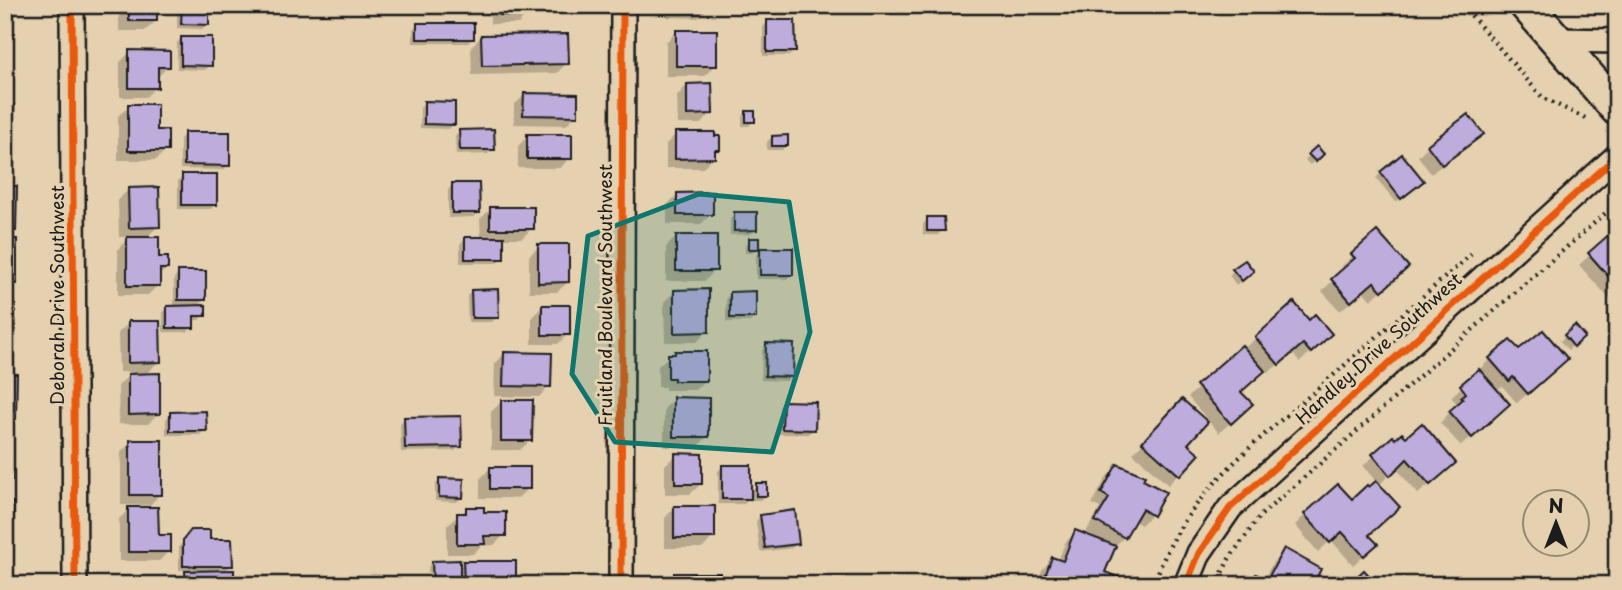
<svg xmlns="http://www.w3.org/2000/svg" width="1622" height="590" viewBox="0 0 1622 590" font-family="'Playpen Sans',sans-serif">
<rect width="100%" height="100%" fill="#e5d1af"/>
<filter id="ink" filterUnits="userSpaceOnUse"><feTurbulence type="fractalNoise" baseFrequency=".0143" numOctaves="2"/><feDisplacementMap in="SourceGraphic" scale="14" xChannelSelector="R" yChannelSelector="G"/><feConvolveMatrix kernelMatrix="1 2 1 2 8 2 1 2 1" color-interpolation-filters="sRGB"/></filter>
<g filter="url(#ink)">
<g fill="#0003">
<polygon points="119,5 169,5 160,14 156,14 156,21 145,31 119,31"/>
<polygon points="177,5 207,5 207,24 202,29 177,28"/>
<polygon points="485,5 528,5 528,14 518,24 490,24 490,14 485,14"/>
<polygon points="668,5 709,5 709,7 698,18 667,17"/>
<polygon points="1586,5 1617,5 1617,8 1592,8 1592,5"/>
<polygon points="768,22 794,51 789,56 763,56 763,27"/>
<polygon points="418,24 472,39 468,43 413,43 413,29"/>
<polygon points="676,32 715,65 705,76 666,76 666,42"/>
<polygon points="481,37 567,63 557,73 472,75 471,47"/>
<polygon points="181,38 210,65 205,70 177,69 177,43"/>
<polygon points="130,52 168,66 158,77 156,87 146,97 120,97 120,62"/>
<polygon points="687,85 711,113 701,124 678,124 677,96"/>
<polygon points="525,95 576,115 566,125 514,124 514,105"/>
<polygon points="425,103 453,124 449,129 420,128 420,108"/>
<polygon points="129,106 155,132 166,150 156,160 118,160 118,116"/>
<polygon points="747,112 753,121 749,126 742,126 742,117"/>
<polygon points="460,131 493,149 488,154 456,155 455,136"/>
<polygon points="185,134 228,165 224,170 180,169 180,139"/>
<polygon points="676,134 718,150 703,168 666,168 666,144"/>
<polygon points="1482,134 1431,174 1418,156 1428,146"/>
<polygon points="528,136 570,158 560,168 518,168 518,146"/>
<polygon points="772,137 786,145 782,150 767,150 767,142"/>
<polygon points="1317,148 1322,154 1310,165 1305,160"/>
<polygon points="1381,173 1417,185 1396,202 1376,178"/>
<polygon points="183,176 215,204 211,209 178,209 178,181"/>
<polygon points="452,185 479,212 474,217 448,218 448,190"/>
<polygon points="5,188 15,231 5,240"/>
<polygon points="129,189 158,226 145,239 157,259 166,269 158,277 158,285 148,295 118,295 118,249 130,237 119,237 118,200"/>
<polygon points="677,195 711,214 701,224 667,224 667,205"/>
<polygon points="491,209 532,228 522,238 502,238 502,258 497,263 460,263 460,244 465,239 481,239 480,219"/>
<polygon points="734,214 755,230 751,234 730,235 730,219"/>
<polygon points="928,219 943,230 938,235 923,235 923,224"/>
<polygon points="1377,234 1396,277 1371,300 1363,291 1340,311 1322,291 1345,269 1342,266"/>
<polygon points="1613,234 1617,238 1617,302 1614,304 1579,265"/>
<polygon points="676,237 715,270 705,281 666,281 666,247"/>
<polygon points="750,240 757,248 752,253 745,253 745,245"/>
<polygon points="5,241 15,284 5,293"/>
<polygon points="539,246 568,282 557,292 529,292 529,256"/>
<polygon points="761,250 791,274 787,279 756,279 756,255"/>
<polygon points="1234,271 1247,276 1236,285 1229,275"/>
<polygon points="179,273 205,299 197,307 204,315 199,320 192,320 192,327 187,332 163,332 163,312 168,308 174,308 174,278"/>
<polygon points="472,291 497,317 492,322 468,322 467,296"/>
<polygon points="674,292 708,331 697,342 665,342 664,302"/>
<polygon points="731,293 755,317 750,322 726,322 726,298"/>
<polygon points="542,307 568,334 558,344 532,344 532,317"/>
<polygon points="129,323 159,361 145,375 158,413 148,424 119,424 118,386 132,372 119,372 118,333"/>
<polygon points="1575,328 1583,337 1568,350 1560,341"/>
<polygon points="1617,334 1617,346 1611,340"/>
<polygon points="1256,338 1319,344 1300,362 1292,353 1268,373 1264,369 1240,393 1240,414 1219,433 1188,397"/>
<polygon points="767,345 791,376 787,381 761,380 762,350"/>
<polygon points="1518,352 1555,369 1517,403 1502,386 1496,391 1498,414 1461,446 1440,423 1457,404 1451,397 1490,359"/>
<polygon points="505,353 549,386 539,397 494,396 495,364"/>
<polygon points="675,353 705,380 695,390 665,390 665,387 658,387 658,366 669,356"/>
<polygon points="5,375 14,418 5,427"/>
<polygon points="1617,386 1617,398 1611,392"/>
<polygon points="674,399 707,437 697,447 664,447 664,409"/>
<polygon points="502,401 531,440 520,450 491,450 491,412"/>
<polygon points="783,403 813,430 808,434 778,434 779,407"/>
<polygon points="1172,411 1186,444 1197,455 1168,485 1133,453"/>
<polygon points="170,414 205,430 200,435 166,435 166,419"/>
<polygon points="405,419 460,446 455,451 401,452 400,423"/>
<polygon points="1393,439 1443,473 1418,494 1396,468 1378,486 1365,554 1353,565 1331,540 1318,552 1295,525 1305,515 1352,502 1377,482 1363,466"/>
<polygon points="131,442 160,494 150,505 121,505 121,452"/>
<polygon points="676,455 701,484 690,494 665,494 665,465"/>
<polygon points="723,466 749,493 756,485 765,496 760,500 752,500 752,496 744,504 718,504 718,471"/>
<polygon points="1118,466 1141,480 1152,514 1141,525 1133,520 1124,537 1113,548 1103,573 1118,585 1036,585 1042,570 1052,559 1058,561 1065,543 1075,532 1098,541 1099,539 1086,532 1100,508 1092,504 1107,476"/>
<polygon points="490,468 528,488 518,498 480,498 480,479"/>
<polygon points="440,480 462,497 457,502 435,501 435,485"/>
<polygon points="675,507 713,537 703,548 665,548 665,518"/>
<polygon points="129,509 169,551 159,561 119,561 119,519"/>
<polygon points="467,509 482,514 504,535 494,545 481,546 473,554 447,554 447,525"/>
<polygon points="761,516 797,543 792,548 760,552 756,521"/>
<polygon points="186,537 208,541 231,565 224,572 232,585 181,585 181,578 189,570 179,570 179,547"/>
<polygon points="1284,551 1311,585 1248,585 1257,576 1263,580 1274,561"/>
<polygon points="433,562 458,569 464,563 515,584 429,585 428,567"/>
<polygon points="674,574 718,585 664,585"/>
</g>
<g fill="#bdacdc" stroke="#1c1c1c" stroke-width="2">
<polygon points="5,5 14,5 14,16 5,17"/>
<rect x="129" y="5" width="28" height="16"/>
<polygon points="182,5 209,5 209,25 181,24"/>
<rect x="500" y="5" width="30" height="10"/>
<polygon points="677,5 711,5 710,8 677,8"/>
<polygon points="767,20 795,20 796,52 767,52"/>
<rect x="417" y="23" width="57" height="16"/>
<rect x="676" y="30" width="41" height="36"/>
<polygon points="568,34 569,64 482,66 481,35"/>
<polygon points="181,37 212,37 212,66 181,65"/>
<polygon points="5,50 12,50 13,86 5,86"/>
<polygon points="129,50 170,51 170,67 158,67 158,88 129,88"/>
<polygon points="712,83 713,114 687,115 687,84"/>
<polygon points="524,93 578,94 578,116 523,115"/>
<polygon points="424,101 455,102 455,125 424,124"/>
<polygon points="128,104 157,104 157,130 168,130 168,151 128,151"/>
<rect x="5" y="105" width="9" height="44"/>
<rect x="746" y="111" width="9" height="11"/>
<polygon points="1468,114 1484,134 1442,165 1427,145"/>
<polygon points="494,129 495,150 460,150 459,130"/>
<polygon points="184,132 230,132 230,166 184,165"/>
<polygon points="675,132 715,132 715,136 720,136 720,150 715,150 715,158 675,159"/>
<rect x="527" y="134" width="45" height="25"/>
<polygon points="788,135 788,146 772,146 772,136"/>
<polygon points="1317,146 1324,154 1316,162 1308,154"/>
<polygon points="1402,154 1424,181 1401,199 1380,172"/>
<rect x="182" y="174" width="35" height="31"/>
<polygon points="452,183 479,183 480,213 452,213"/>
<polygon points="5,186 17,186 16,231 5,231"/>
<polygon points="159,187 160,227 129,228 128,188"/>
<polygon points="713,192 713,215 677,215 677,193"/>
<rect x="490" y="207" width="44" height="22"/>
<polygon points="734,212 757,212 757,230 734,231"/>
<polygon points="927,217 944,217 945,231 927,231"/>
<polygon points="1377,231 1409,267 1382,291 1374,282 1351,302 1331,279 1355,258 1351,254"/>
<polygon points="1613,231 1617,235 1617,286 1588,253"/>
<rect x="676" y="235" width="41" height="36"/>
<polygon points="127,237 159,237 159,257 168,257 168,269 160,269 160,286 127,286"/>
<rect x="465" y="237" width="39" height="22"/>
<rect x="749" y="238" width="10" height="11"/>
<rect x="5" y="239" width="12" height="45"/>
<polygon points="538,244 569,244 569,282 538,283"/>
<rect x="760" y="248" width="33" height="27"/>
<polygon points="1245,260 1254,271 1242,281 1232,269"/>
<rect x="178" y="271" width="28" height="29"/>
<polygon points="498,289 499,318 472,318 471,290"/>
<polygon points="709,289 709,332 674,333 674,290"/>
<polygon points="756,291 756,318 730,318 730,292"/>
<polygon points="1294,302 1309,320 1315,314 1332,334 1311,353 1303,344 1279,365 1255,337"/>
<polygon points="5,305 15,305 14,350 5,350"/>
<polygon points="206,305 206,316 194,316 194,328 167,328 167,306"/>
<rect x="542" y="305" width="28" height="30"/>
<polygon points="128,321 160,321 161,362 128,363"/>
<polygon points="1575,325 1585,337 1574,347 1564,335"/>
<polygon points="1543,330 1568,359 1528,394 1513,377 1509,381 1489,358 1510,340 1519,349"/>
<polygon points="766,343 794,344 793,377 765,376"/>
<polygon points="1242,345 1265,371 1241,392 1253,404 1231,424 1196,385"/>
<polygon points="675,351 707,351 707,381 674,381 674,378 668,378 668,354 675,354"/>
<polygon points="504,352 552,353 551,387 503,386"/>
<polygon points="1479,369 1510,404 1472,438 1449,411 1463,399 1461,397 1466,393 1460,385"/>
<polygon points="5,373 17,374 16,419 5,419"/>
<polygon points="160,373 160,414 128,415 128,374"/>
<polygon points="673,397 709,398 709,437 673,437"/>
<polygon points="1182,399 1208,422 1188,444 1200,454 1180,476 1142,442"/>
<polygon points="501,400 533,400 532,441 501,441"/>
<polygon points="783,401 816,402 815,430 782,429"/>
<polygon points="206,411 207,431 170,431 170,412"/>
<polygon points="461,416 462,447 405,448 404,417"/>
<polygon points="1422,423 1456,463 1430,485 1407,459 1390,476 1372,454 1393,436 1395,439 1402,433 1406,437"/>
<rect x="130" y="440" width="32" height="55"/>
<polygon points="5,441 11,441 12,480 5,480"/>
<polygon points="675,453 702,454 702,484 675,484"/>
<polygon points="1117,464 1145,476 1143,480 1166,492 1153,516 1142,509 1125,538 1095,521 1109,498 1101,493"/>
<rect x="722" y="465" width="29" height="34"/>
<rect x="490" y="467" width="40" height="22"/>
<polygon points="439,478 464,479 463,498 439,497"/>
<polygon points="1376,481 1400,507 1369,535 1378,544 1364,556 1342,532 1330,543 1304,514 1338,484 1352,499 1367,485 1369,487"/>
<rect x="756" y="483" width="11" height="13"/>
<rect x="5" y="502" width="8" height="48"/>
<rect x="674" y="506" width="41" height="32"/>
<polygon points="128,507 158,507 159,535 171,535 171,552 128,552"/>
<polygon points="466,507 484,507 484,512 506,512 506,536 484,536 485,544 457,544 457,513 466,513"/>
<polygon points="795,510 799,544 765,548 760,515"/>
<polygon points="191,530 210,530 210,539 232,539 233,566 183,566 183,540"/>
<polygon points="1075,530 1116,546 1105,572 1123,579 1120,585 1051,585 1043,582 1052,557 1063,561"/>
<polygon points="1284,548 1321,569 1313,585 1250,585 1256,574 1267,580"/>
<polygon points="460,560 460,585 433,585 432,561"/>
<polygon points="463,561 516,561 516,584 464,585"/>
<polygon points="234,570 234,585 186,585 185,571"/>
<polygon points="1364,570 1377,584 1377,585 1357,585 1353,580"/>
<rect x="674" y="573" width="46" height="12"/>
</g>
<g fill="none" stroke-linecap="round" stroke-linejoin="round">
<g stroke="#1c1c1c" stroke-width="28">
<g id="minor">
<polyline points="72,5 75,585"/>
<polyline points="1556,40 1617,41"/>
<polyline points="621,585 623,5"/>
<polyline points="1186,585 1199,553 1230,508 1617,156"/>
</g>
</g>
<g stroke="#1c1c1c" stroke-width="37">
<polyline id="secondary" points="1526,5 1617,109"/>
</g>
<g stroke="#1c1c1c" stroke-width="4.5" stroke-dasharray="2 5" stroke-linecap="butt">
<polyline points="1462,5 1543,98 1589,120"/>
<path d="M1154 585C1180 497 1261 438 1327 381 1376 337 1426 294 1475 251"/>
<polyline points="1216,585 1229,559 1260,516 1617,203"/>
</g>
<use href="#minor" stroke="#e5d1af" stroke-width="23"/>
<use href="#secondary" stroke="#e5d1af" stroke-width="32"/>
<g stroke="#e5d1af" stroke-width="11">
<g id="cycleway">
<polyline points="72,5 75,585"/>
<polyline points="621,585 623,5"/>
<polyline points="1186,585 1199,553 1230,508 1617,156"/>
</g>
</g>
<use href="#cycleway" stroke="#e8590c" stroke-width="7"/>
</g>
</g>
<path fill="#0f766e" fill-opacity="0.2" stroke="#0f766e" stroke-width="5" stroke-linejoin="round" d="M699 194 789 202 810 332 772 452 615 442 572 374 588 236Z"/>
<g text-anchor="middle" stroke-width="6" stroke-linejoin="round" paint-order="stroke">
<g font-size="18" fill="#1c1c1c" stroke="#e5d1af">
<text transform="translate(58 295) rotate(-90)" y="6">Deborah Drive Southwest</text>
<text transform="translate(606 295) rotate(-90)" y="6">Fruitland Boulevard Southwest</text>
<text transform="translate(1379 349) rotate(-42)" y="6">Handley Drive Southwest</text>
</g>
</g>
<rect width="1622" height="590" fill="none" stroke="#e5d1af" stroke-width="28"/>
<rect x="14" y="14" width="1594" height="562" fill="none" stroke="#1c1c1c" stroke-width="2.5" filter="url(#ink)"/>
<g transform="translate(1556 523)"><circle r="33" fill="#e5d1af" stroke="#958974" stroke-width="2"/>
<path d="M0-5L12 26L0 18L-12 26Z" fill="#1c1c1c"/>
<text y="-10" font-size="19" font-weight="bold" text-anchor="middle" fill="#1c1c1c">N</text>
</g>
</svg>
